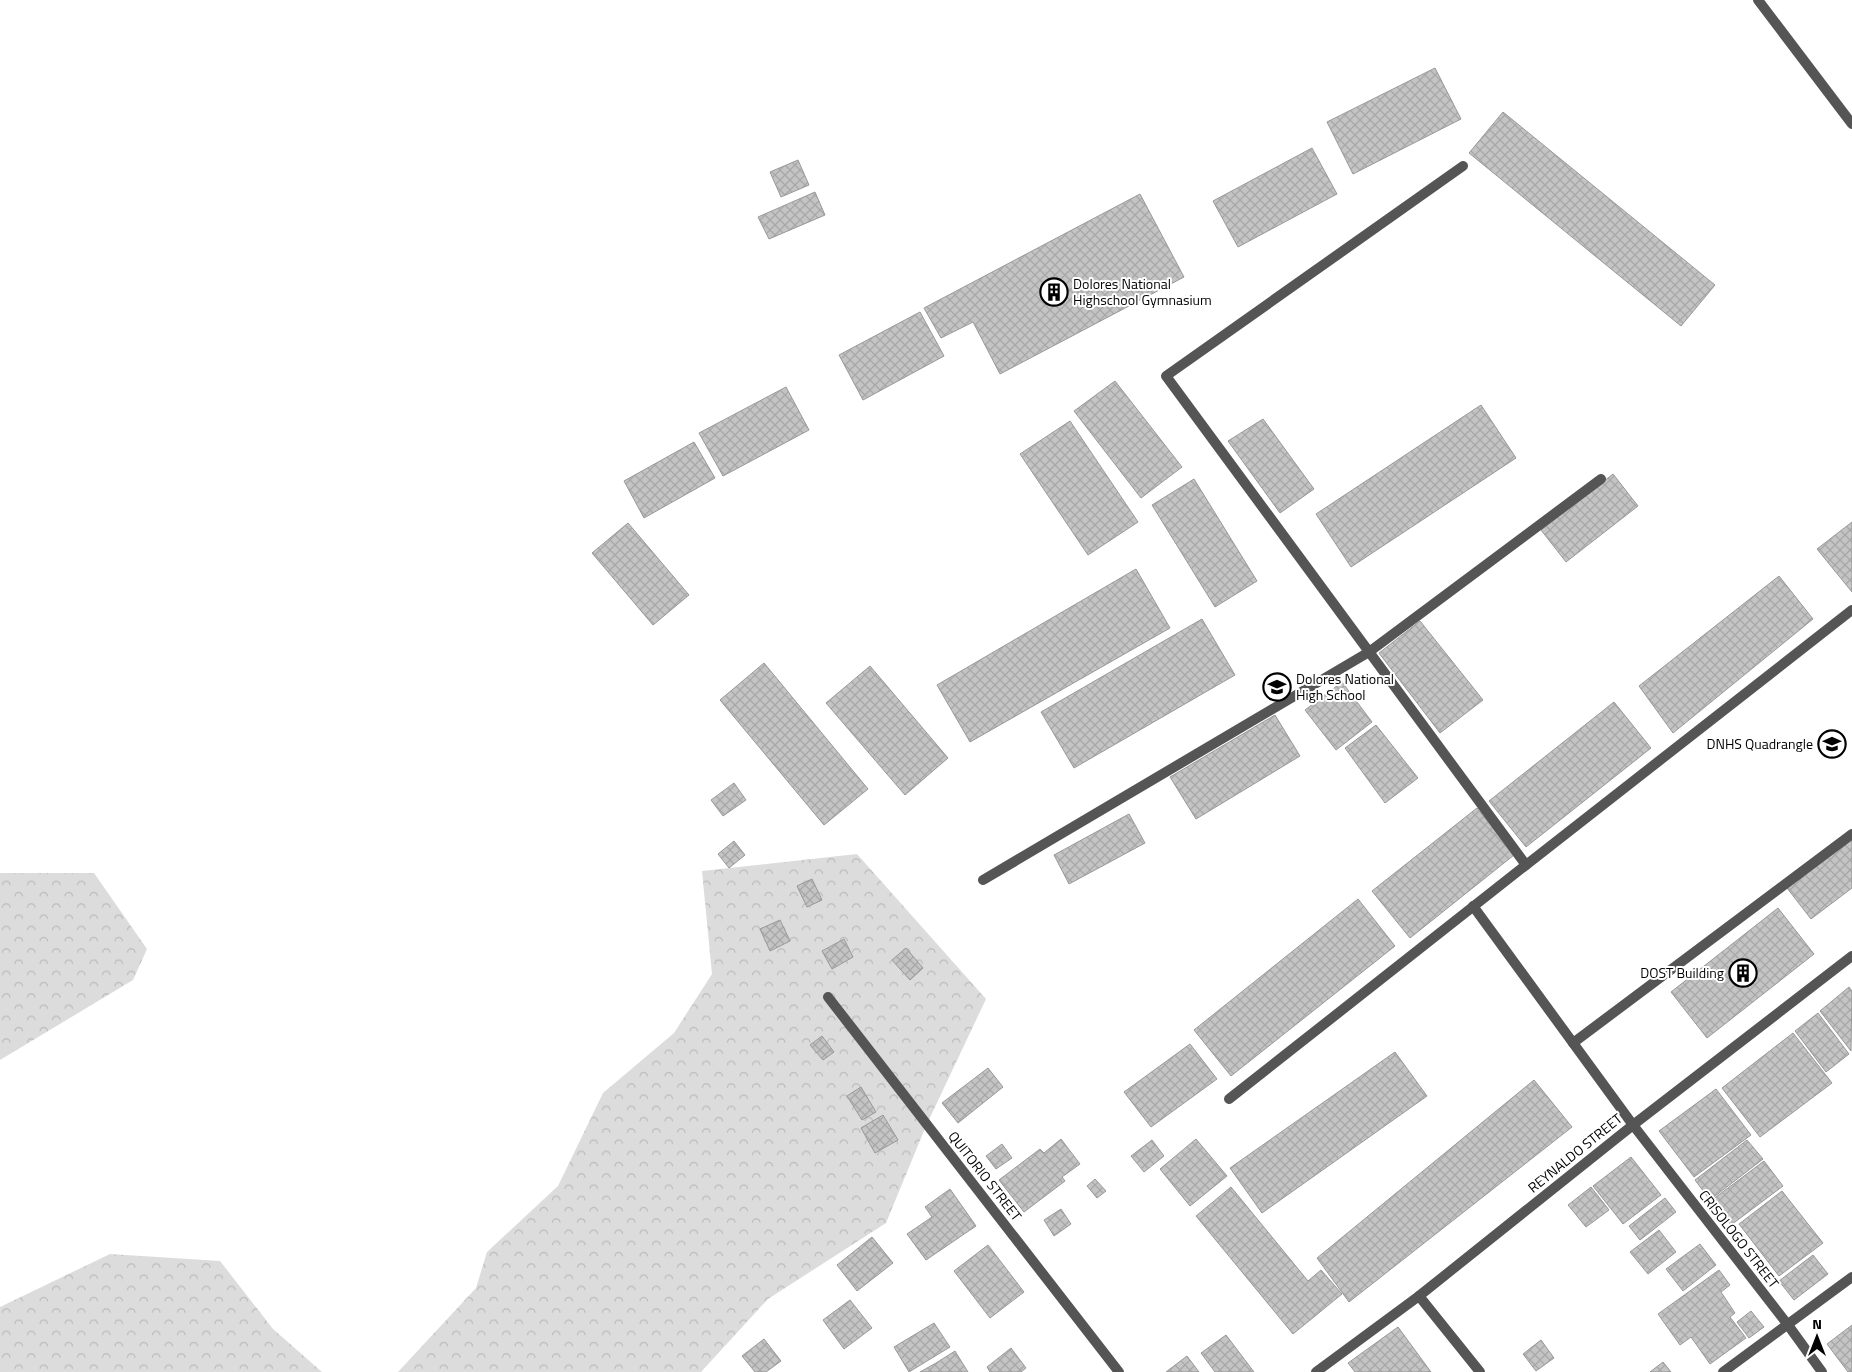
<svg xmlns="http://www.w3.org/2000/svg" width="1852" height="1372" viewBox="0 0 1852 1372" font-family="'Titillium Web',sans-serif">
<defs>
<pattern id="forest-crowns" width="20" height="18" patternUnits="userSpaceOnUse" patternTransform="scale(1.25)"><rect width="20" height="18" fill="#dcdcdc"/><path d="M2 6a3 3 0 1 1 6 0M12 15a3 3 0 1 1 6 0" fill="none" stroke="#bbb"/></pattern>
<pattern id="building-cross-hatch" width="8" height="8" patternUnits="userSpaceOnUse" patternTransform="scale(1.25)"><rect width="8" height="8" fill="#c4c4c4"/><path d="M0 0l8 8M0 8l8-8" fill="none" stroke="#a7a7a7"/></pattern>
</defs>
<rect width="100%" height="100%" fill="#fff"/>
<g fill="url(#forest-crowns)">
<polygon points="857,854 986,999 926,1126 886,1223 768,1299 701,1372 398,1372 476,1288 487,1252 558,1186 603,1093 674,1033 712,974 702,871"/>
<polygon points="0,873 94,873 147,949 133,980 0,1060"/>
<polygon points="110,1254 220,1261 273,1329 322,1372 0,1372 0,1307"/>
</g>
<g fill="url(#building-cross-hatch)" stroke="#999">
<polygon points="1435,68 1461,119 1353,174 1327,122"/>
<polygon points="1503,112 1715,285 1681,326 1469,153"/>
<polygon points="1312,148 1337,194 1238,247 1213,201"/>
<polygon points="798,160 809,185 781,197 770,172"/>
<polygon points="815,192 825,215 769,239 758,217"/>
<polygon points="1140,194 1184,277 1000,374 973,322 941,338 924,308"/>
<polygon points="920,312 944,356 863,400 839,355"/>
<polygon points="1115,381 1182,467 1141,498 1074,411"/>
<polygon points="786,387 809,430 723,476 699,433"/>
<polygon points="1481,405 1516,458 1351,567 1316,514"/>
<polygon points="1263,419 1314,489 1280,513 1228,441"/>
<polygon points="1070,421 1138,522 1088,555 1020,454"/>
<polygon points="694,442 715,478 644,518 624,481"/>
<polygon points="1613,474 1638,506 1566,562 1541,530"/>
<polygon points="1194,479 1257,581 1215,607 1152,505"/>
<polygon points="1852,522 1852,592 1817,549"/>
<polygon points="628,523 689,595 653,625 592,553"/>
<polygon points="1136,569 1170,628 970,742 937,685"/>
<polygon points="1779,576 1813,619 1673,733 1639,686"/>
<polygon points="1202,619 1235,675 1074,768 1041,712"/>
<polygon points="1420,621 1483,700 1440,733 1379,653"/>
<polygon points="764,663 868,789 824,825 720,700"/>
<polygon points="870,666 948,758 905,795 826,703"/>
<polygon points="1342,682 1372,722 1336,750 1305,710"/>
<polygon points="1614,702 1651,748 1526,847 1489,801"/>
<polygon points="1275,715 1300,756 1196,819 1170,777"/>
<polygon points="1376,725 1418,778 1385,803 1345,748"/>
<polygon points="734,783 746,800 723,816 711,800"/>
<polygon points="1477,808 1514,855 1410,938 1372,891"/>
<polygon points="1129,814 1145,843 1069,884 1054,855"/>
<polygon points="1852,838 1852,888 1811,919 1787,888"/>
<polygon points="734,841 745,855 729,868 718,854"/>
<polygon points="812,879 822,900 807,907 797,886"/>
<polygon points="1358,899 1395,946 1231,1076 1194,1030"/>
<polygon points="1778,908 1814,954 1707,1038 1671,992"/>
<polygon points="780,920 790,941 770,951 760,929"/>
<polygon points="844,939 853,957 832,969 822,951"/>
<polygon points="906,948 923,968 910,980 892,960"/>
<polygon points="1849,987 1852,991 1851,1051 1820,1011"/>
<polygon points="1818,1013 1849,1054 1826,1072 1795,1031"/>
<polygon points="1793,1033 1832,1083 1760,1137 1722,1088"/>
<polygon points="822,1036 834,1052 823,1060 810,1045"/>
<polygon points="1190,1044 1217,1079 1151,1127 1124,1092"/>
<polygon points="1395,1052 1427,1096 1262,1213 1230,1168"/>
<polygon points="988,1068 1003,1087 958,1123 942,1103"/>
<polygon points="1534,1080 1572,1127 1349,1302 1317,1258"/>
<polygon points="861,1087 876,1112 862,1120 847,1096"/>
<polygon points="1716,1089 1751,1135 1694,1177 1659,1131"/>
<polygon points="883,1115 898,1140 875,1153 861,1128"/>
<polygon points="1061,1139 1080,1164 1062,1177 1065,1181 1024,1212 999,1180 1040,1149 1044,1153"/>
<polygon points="1196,1139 1227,1176 1190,1206 1160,1169"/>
<polygon points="1152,1140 1164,1156 1144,1172 1131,1156"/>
<polygon points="1747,1140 1763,1159 1710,1200 1695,1180"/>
<polygon points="1002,1144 1012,1158 996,1169 986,1156"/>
<polygon points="1631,1157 1661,1195 1623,1224 1593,1186"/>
<polygon points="1764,1161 1783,1186 1731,1225 1712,1200"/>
<polygon points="1095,1179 1106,1191 1097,1198 1087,1186"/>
<polygon points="1231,1187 1308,1281 1321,1270 1342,1294 1293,1334 1196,1216"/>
<polygon points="1591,1187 1609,1210 1586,1227 1568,1205"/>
<polygon points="950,1189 976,1226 926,1260 907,1234 932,1217 925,1207"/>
<polygon points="1782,1191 1823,1243 1779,1276 1739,1224"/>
<polygon points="1665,1198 1676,1212 1640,1240 1629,1226"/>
<polygon points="1061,1209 1071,1224 1054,1236 1044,1220"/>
<polygon points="1659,1230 1676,1252 1648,1274 1630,1252"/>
<polygon points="872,1237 893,1263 857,1291 837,1265"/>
<polygon points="1700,1244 1716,1265 1683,1291 1666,1269"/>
<polygon points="988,1245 1024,1292 990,1318 954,1271"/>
<polygon points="1813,1255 1828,1274 1794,1300 1779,1281"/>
<polygon points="1719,1270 1730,1285 1721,1292 1735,1313 1730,1317 1746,1338 1710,1364 1691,1337 1680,1345 1658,1314"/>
<polygon points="850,1300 872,1328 844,1349 823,1320"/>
<polygon points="1751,1311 1764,1327 1749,1338 1737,1322"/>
<polygon points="934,1323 950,1347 909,1372 894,1347"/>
<polygon points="1852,1325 1852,1372 1848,1372 1827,1344"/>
<polygon points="1398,1327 1431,1372 1355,1372 1348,1363"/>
<polygon points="1226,1335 1254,1372 1215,1372 1201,1353"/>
<polygon points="764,1339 781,1361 766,1372 755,1372 742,1356"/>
<polygon points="1541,1340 1554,1358 1536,1371 1523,1354"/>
<polygon points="1011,1348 1026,1368 1021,1372 990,1372 987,1367"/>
<polygon points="955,1351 968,1372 920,1372 936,1363"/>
<polygon points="1187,1356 1199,1372 1166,1372"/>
<polygon points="1663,1362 1671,1372 1650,1372"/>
</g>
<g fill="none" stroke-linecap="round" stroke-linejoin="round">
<g stroke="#555" stroke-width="10">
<polyline points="1463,166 1166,376 1526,865"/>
<polyline points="983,880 1369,652 1601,479"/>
<polyline points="1473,906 1633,1125"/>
<polyline points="1573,1043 1852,834"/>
<polyline points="1229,1099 1526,865 1852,610"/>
</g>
<g stroke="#555" stroke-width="10">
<polyline points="1758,0 1852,124"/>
<polyline points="828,997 1119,1372"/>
<polyline points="1633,1125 1852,956"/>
<polyline points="1419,1296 1480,1372"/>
<polyline points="1723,1372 1852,1277"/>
</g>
<polyline stroke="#555" stroke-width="10" points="1316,1372 1419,1296 1633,1125 1788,1325 1822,1372"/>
</g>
<defs>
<g id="building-ring" transform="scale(1.4375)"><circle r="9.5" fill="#fff" stroke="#000" stroke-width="1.5"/><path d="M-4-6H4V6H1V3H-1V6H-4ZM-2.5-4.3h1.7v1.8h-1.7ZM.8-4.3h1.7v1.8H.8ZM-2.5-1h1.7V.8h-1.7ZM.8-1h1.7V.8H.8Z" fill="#000"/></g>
<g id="school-ring" transform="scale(1.4375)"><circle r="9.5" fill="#fff" stroke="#000" stroke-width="1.5"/><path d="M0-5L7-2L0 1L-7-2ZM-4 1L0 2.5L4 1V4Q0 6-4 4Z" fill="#000"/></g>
</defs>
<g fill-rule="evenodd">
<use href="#building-ring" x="1054" y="292"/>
<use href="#school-ring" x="1277" y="687"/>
<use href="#school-ring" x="1832" y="744"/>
<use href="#building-ring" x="1743" y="973"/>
</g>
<g text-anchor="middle" stroke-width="4" stroke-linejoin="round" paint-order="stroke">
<g font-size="14" fill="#000" stroke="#fff" text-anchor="start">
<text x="1073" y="289">Dolores National<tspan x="1073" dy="16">Highschool Gymnasium</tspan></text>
<text x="1296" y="684">Dolores National<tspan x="1296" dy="16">High School</tspan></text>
<text x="1813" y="749" text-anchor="end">DNHS Quadrangle</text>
<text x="1724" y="978" text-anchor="end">DOST Building</text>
</g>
<g font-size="14" fill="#000" stroke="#fff">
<text transform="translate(1575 1153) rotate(-39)" y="5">REYNALDO STREET</text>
<text transform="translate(985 1176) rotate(52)" y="5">QUITORIO STREET</text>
<text transform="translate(1739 1239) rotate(52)" y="5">CRISOLOGO STREET</text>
</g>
</g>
<g transform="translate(1817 1337)" stroke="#ffffff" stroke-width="4" paint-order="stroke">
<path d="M0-4L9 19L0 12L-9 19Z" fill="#000000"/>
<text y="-8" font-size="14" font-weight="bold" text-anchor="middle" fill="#000000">N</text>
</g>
</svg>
